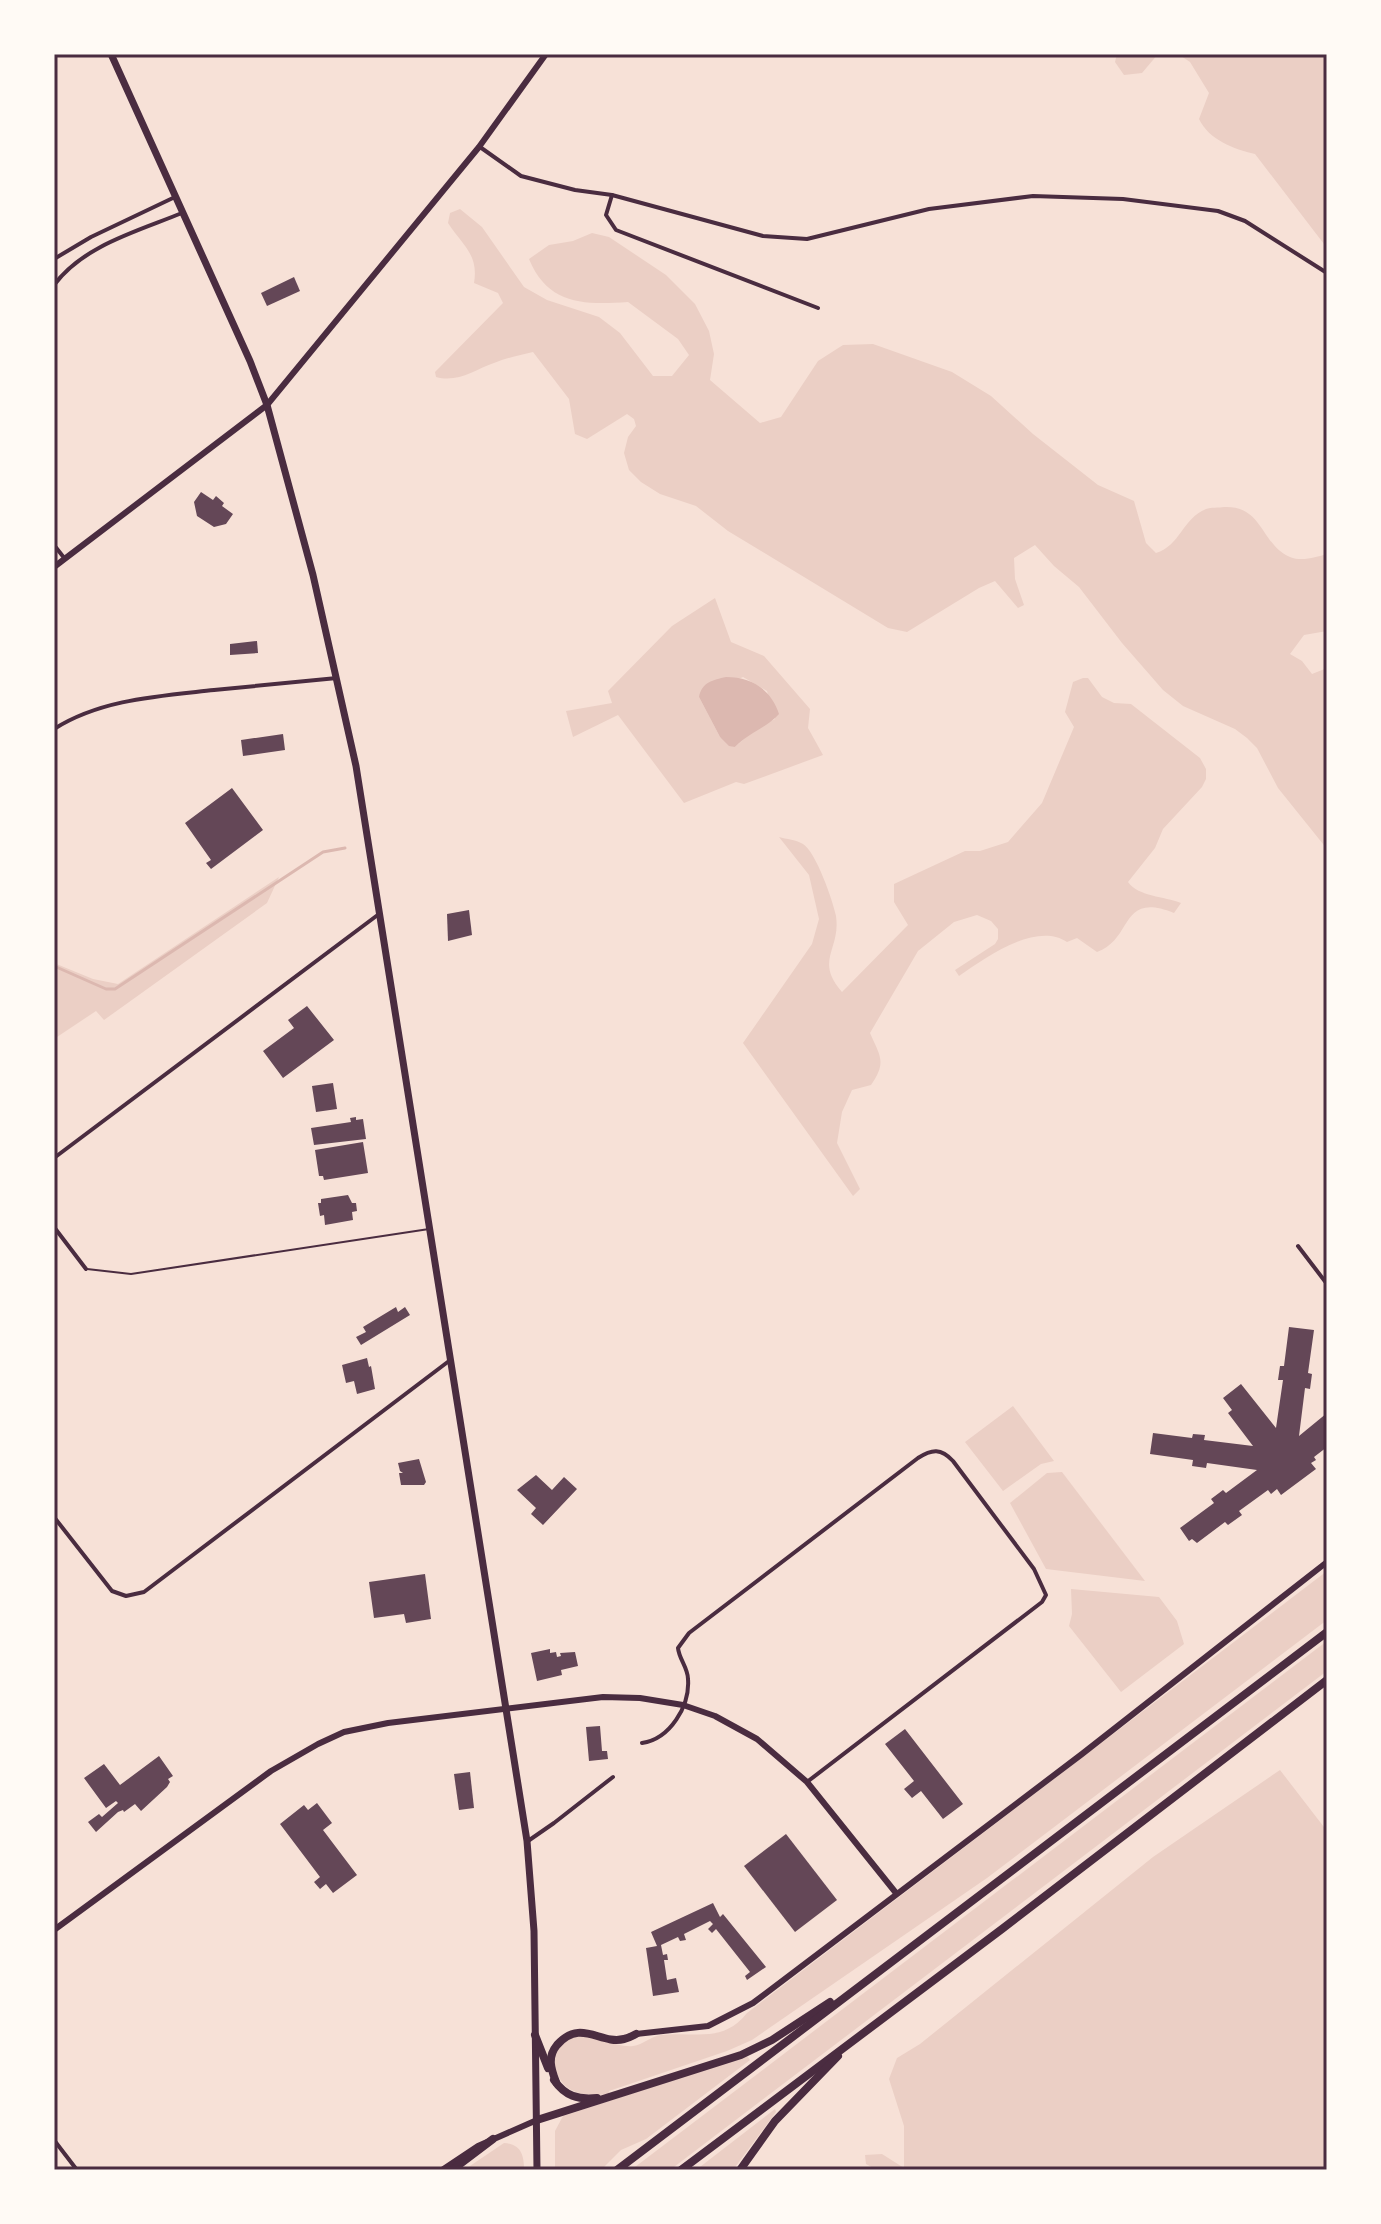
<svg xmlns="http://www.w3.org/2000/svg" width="1381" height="2224" viewBox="0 0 1381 2224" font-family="Ubuntu,sans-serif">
<rect width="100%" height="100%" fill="#f7e1d7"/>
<g fill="#ebcfc5" fill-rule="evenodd">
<polygon points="1117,54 1158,54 1142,73 1124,75 1115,62"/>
<path d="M1178 54H1327V248L1255 154C1234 149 1209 140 1199 119L1209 93 1190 62Z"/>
<path d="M460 209 482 227 524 287 547 300 599 317 620 333 653 376H672L689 355 678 339 628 302C584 305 548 305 529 259L549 245 573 241 592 233 609 237 666 275 695 304 709 331 714 354 710 380 760 423 781 417 818 361 843 345 873 344 952 372 991 396 1033 434 1098 485 1134 501 1146 543 1156 553C1180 546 1183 518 1206 509 1211 507 1219 508 1224 507 1263 505 1261 545 1290 557 1302 562 1316 557 1327 554V631L1304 635 1290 654 1302 661 1312 674 1327 668V849L1278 788 1257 748 1247 738 1235 729 1183 706 1163 690 1122 643 1079 587 1054 566 1035 545 1014 558 1015 579 1024 605 1018 608 995 581 979 588 907 632 888 628 728 531 696 506 660 494 641 482 629 470 624 453 628 437 636 426 634 419 627 414 587 439 575 434 569 399 533 352C520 355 506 358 494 363 474 370 458 383 436 377L435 372 503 303 498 293 474 283C479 254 462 245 448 223L450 213Z"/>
<path d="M715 598 731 642 764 656 810 709 808 728 823 755 744 784 736 782 684 803 618 715 573 737 566 711 612 703 608 691 672 626ZM743 677 767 691 775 719 755 729 735 747 720 737 699 697Z"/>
<path d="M1083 678H1088L1102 697 1114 703 1131 704 1200 758 1206 769V779L1202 787 1163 829 1155 848 1128 882C1139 897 1164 896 1181 903L1174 913C1119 891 1134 939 1097 952L1077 938 1067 942C1036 921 985 958 959 976L955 970 995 944 998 939V929L991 921 977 915 954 922 918 951 870 1033C880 1056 887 1062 871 1085L852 1090 842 1112 837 1143 860 1189 853 1196 743 1043 812 944 819 919 809 875 779 837C786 839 797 840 803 844 816 852 833 901 836 916 841 950 814 960 842 992L908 925 894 902V884L965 851H980L1008 842 1042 803 1074 727 1065 712 1073 682Z"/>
<polygon points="279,877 267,903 104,1020 96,1011 54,1039 54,963 93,979 118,984"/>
<polygon points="1013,1406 1054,1461 1041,1464 1003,1491 965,1442"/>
<polygon points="1062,1472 1145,1581 1046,1569 1010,1503 1047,1473"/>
<path d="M1327 1571V1620L987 1878 752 2040 727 2051 609 2091V2094C584 2097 562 2094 555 2067 554 2061 554 2054 557 2049 577 2019 608 2049 633 2046 643 2045 651 2036 661 2035 696 2031 722 2044 747 2013Z"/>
<polygon points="1071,1589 1159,1597 1177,1621 1184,1644 1121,1692 1069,1626 1072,1614"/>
<polygon points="1327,1641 1327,1671 670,2170 631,2170"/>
<polygon points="1280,1770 1327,1831 1327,2170 877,2170 866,2164 865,2155 882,2154 904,2168 904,2126 889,2079 897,2058 920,2044 1153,1857"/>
<polygon points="747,2056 750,2060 646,2139 621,2150 601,2170 555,2170 555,2131 563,2116"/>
<polygon points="775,2109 776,2112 733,2170 696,2170"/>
<path d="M504 2143C521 2144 524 2155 524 2170H464Z"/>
</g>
<path fill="#dcb8b0" d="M726 677C751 677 771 689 779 714 768 727 749 732 735 747L729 746 720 737 699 697C702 682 713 680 726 677Z"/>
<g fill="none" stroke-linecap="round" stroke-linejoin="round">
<polyline stroke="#dcb8b0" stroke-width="3" points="54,966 106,989 115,989 323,852 345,848"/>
</g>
<g fill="#644757">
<polygon points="294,277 300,291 267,306 261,293"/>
<polygon points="201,492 213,500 216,496 224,503 222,506 233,514 226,524 214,527 197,516 194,502"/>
<polygon points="257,641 258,653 230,655 230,644"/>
<polygon points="283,734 285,750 243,756 241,740"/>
<polygon points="232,788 263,830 211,869 206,863 211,860 185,823"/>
<polygon points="469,910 472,935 448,941 447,914"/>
<polygon points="307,1006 334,1040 283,1078 263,1051 294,1028 288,1020"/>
<polygon points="333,1083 337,1109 316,1112 312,1086"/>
<polygon points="356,1117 356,1120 363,1119 366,1139 314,1145 311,1128 351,1122 350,1118"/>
<polygon points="363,1142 368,1173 324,1180 323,1176 319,1176 315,1150"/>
<polygon points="348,1195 352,1203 356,1203 357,1211 352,1212 353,1220 325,1225 324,1215 320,1216 318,1203 321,1203 321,1199"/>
<polygon points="396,1307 398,1312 405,1307 410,1315 361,1345 356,1337 366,1332 363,1327"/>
<polygon points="1289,1327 1314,1330 1308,1373 1312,1374 1310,1389 1305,1388 1299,1436 1327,1413 1327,1447 1314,1457 1316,1460 1311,1463 1316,1469 1281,1495 1277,1489 1271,1494 1268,1490 1239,1511 1242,1515 1228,1525 1225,1522 1197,1543 1192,1539 1189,1541 1180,1528 1214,1503 1211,1499 1223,1490 1226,1493 1257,1470 1207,1463 1206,1468 1192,1466 1193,1460 1150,1454 1153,1433 1192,1438 1193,1434 1205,1435 1204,1440 1253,1446 1228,1413 1232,1410 1223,1398 1241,1384 1276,1428 1283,1380 1278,1380 1280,1366 1284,1366"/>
<polygon points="367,1358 369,1367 371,1366 375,1389 357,1394 354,1381 346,1383 342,1365"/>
<polygon points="419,1459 426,1482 424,1485 401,1485 399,1473 403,1473 400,1471 398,1463"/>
<polygon points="536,1475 552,1490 564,1477 577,1489 543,1525 531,1514 536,1508 517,1490"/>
<polygon points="425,1574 431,1619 406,1623 404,1614 374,1618 369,1582"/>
<polygon points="550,1649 550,1653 556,1652 557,1657 561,1656 560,1653 575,1652 578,1666 561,1670 562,1675 537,1681 531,1653"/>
<polygon points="600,1726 602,1751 607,1751 608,1759 589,1761 586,1727"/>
<polygon points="905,1729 963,1804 943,1819 921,1791 912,1798 904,1789 914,1781 885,1744"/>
<polygon points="159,1756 173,1776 168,1779 170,1782 167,1787 141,1811 135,1804 124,1812 123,1810 118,1812 96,1832 88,1822 99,1814 102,1817 118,1803 116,1801 106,1808 84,1778 104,1764 120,1785"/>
<polygon points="470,1772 474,1808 459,1810 454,1774"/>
<polygon points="317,1803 332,1823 323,1830 357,1875 333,1893 326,1884 320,1889 314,1882 320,1877 280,1824 304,1805 308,1810"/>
<polygon points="786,1834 837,1900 795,1932 744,1866"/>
<polygon points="713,1903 720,1917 723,1914 766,1967 747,1980 745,1976 750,1972 716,1929 712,1933 708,1929 713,1924 710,1921 684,1934 686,1940 680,1941 678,1937 661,1945 663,1955 667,1954 668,1960 664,1960 667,1980 676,1978 679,1992 653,1996 646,1948 657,1946 651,1932"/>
</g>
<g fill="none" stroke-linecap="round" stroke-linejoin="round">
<polyline stroke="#4a2c40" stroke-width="2" points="87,1269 131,1274 429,1229"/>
<g stroke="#4a2c40" stroke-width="4">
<polyline points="480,147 521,176 575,190 612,195 763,236 807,239 929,209 1033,196 1123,199 1218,211 1245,221 1327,273"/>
<polyline points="612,195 606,215 616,230 818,308"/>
<polyline points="54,259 91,237 175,197"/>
<path d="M54 285C84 245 138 231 182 213"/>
<polyline points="54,545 65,559"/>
<path d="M54 729C101 699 160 696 214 690 255 686 296 682 337 678"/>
<polyline points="54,1158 379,914"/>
<polyline points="54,1227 86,1269"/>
<polyline points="1298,1246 1327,1284"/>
<polyline points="54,1517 112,1591 126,1596 144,1592 449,1361"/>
<path d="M642 1743C670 1739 690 1706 688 1679 688 1668 679 1659 678 1648L689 1633 918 1458C932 1449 941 1448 953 1461L1034 1569 1046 1595 1042 1602 807 1782"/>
<polyline points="528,1841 554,1823 613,1777"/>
<polyline points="54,2140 77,2170"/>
</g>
<g stroke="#4a2c40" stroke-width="6">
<polyline points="54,567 267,405 479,147 546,54"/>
<polyline points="54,1930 271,1771 318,1744 344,1732 388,1723 603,1697 640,1698 683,1705 715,1716 757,1739 807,1782 896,1893"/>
<polyline points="636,2034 708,2026 753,2003 1082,1754 1327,1562"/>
</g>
<polyline stroke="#4a2c40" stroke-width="6" points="442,2170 478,2146 537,2120"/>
<polyline stroke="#4a2c40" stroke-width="7" points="111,54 250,361 267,405 313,575 356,766 527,1841 534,1931 537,2170"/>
<g stroke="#4a2c40" stroke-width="8">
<polyline points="535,2035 548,2068"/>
<path d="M554 2080C565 2096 578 2100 597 2098"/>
<path d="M556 2082C551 2069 547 2057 557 2045 581 2018 600 2045 624 2039 629 2038 632 2036 636 2034"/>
<polyline points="537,2120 741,2055 772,2040 830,2002"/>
<polyline points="452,2170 493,2139"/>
<polyline points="617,2170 1327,1632"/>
<polyline points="681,2170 1002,1929 1327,1680"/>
<polyline points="740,2170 775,2121 838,2056"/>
</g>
</g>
<rect width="1381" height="2224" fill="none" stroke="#fffaf5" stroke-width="112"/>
<rect x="56" y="56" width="1269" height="2112" fill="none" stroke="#4a2c40" stroke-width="3"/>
</svg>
